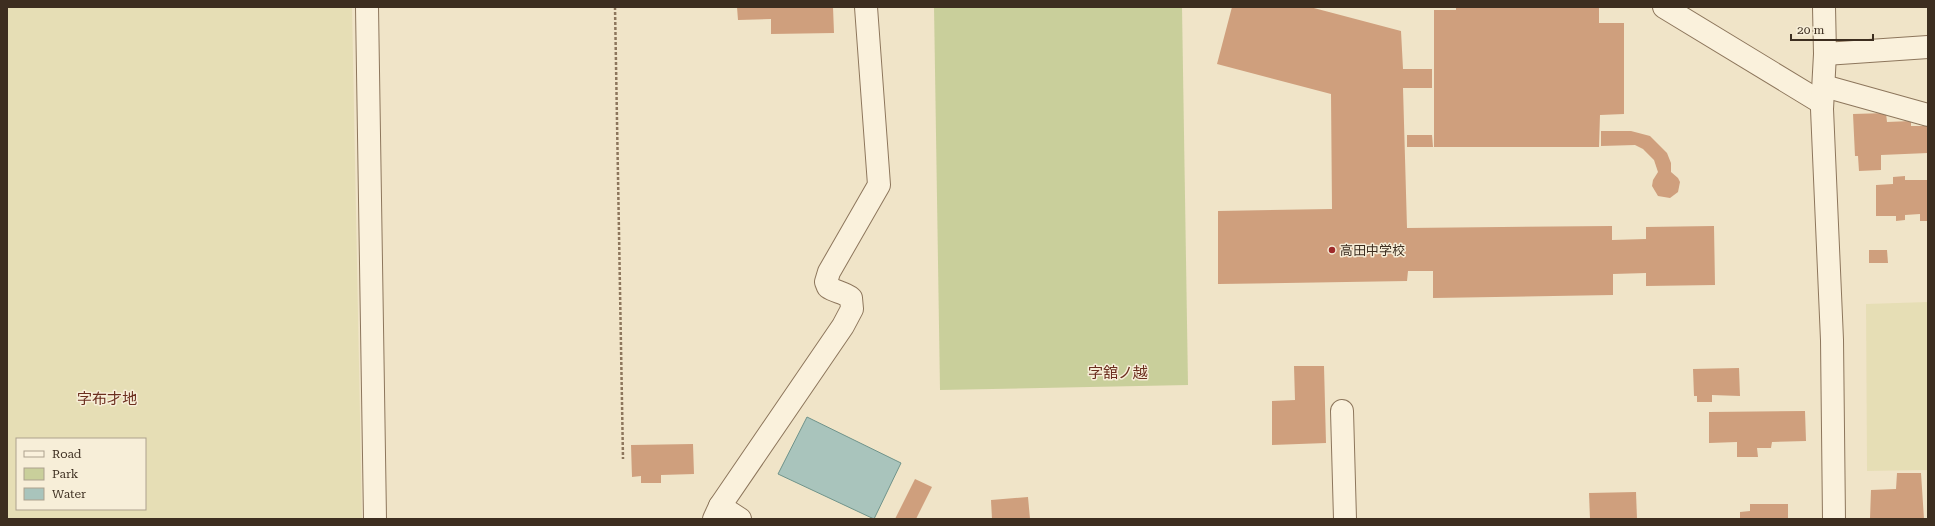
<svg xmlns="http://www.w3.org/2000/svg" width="1935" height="526" viewBox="0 0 1935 526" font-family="'Roboto Serif','Noto Sans JP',serif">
<rect width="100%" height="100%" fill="#f0e4c8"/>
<g fill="#e6deb5" fill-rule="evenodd">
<path d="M7 7H352L362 519H7ZM17 439H145V509H17Z"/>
<polygon points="1928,302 1928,470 1867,471 1866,304"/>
</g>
<polygon fill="#c9cf9b" points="934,7 1182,7 1188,385 940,390"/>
<polygon fill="#a9c4bc" stroke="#6f938a" points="807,417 901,463 874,519 778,474"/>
<g fill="#cf9f7d">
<polygon points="737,7 833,7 834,33 771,34 771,19 738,20"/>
<polygon points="1232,7 1310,7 1401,31 1403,69 1432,69 1432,88 1403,88 1407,228 1612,226 1612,240 1646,239 1646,227 1714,226 1715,285 1646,286 1646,273 1613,274 1613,295 1433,298 1433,271 1408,271 1407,281 1218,284 1218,211 1332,209 1331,94 1217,64"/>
<polygon points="1456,7 1599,7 1599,23 1624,23 1624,114 1600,115 1599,147 1434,147 1434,10 1456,10"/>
<polygon points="1886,113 1887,122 1911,121 1911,126 1928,126 1928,153 1881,155 1881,170 1859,171 1858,156 1855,156 1853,114"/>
<polygon points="1601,131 1631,131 1650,136 1667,153 1671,163 1671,172 1678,178 1680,182 1678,192 1670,198 1658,196 1652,186 1653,180 1658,172 1654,160 1643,149 1635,145 1601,146"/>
<polygon points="1407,135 1432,135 1433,147 1407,147"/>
<polygon points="1905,176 1905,180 1928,180 1928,221 1920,221 1920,214 1905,215 1905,220 1896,221 1896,216 1876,216 1876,185 1893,184 1893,177"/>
<polygon points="1869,250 1887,250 1888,263 1869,263"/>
<polygon points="1294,366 1324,366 1326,443 1272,445 1272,401 1295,400"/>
<polygon points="1739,368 1740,396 1712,395 1712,402 1697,402 1697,396 1694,396 1693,369"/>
<polygon points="1805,411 1806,441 1772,442 1771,448 1757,448 1758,457 1737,457 1737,442 1709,443 1709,412"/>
<polygon points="693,444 694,474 661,475 661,483 641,483 641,476 632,477 631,445"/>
<polygon points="1897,473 1921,473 1924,519 1870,519 1871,490 1896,489"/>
<polygon points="915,479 932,487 916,519 895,519"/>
<polygon points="1636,492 1637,519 1590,519 1589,493"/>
<polygon points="1028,497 1030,519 992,519 991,500"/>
<polygon points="1750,504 1788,504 1788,519 1740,519 1740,512 1750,511"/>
</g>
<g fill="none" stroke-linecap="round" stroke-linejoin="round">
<g stroke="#8d765c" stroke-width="24">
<g id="street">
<polyline points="367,7 375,519"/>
<polyline points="1664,7 1822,103"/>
<polyline points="1824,7 1825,54 1822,109 1832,340 1834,519"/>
<polyline points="1825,54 1928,47"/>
<polyline points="1824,86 1928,115"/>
<polyline points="1342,411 1345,519"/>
<polyline points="720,506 740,519"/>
<path d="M714 519 720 506 843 326 852 309 851 298C844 292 835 292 828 287L826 282 829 272 879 185 866 7"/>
</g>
</g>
<polyline stroke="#8d765c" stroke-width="2.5" stroke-dasharray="3 2" stroke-linecap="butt" points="615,7 623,459"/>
<use href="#street" stroke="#faf1dc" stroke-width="22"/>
</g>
<circle fill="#9e2a2b" stroke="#f7eed8" stroke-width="1.5" cx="1332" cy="250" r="4"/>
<g text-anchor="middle" stroke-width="3" stroke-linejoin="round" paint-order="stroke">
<g font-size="13" fill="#3d2e20" stroke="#f7eed8" text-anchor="start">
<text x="1340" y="255">高田中学校</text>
</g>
<g font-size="15" fill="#6b2e1e" stroke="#f7eed8">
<text x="1118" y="378">字舘ノ越</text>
<text x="107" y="404">字布才地</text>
</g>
</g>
<rect width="1935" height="526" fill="none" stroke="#3d2e20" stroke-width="16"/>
<rect x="16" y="438" width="130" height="72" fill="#f7eed8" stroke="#ada18e"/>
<rect x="24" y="451" width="20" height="6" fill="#faf1dc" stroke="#ada18e"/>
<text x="52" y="458" font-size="12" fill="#3d2e20">Road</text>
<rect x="24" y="468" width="20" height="12" fill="#c9cf9b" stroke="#ada18e"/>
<text x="52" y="478" font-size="12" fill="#3d2e20">Park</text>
<rect x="24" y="488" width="20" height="12" fill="#a9c4bc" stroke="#ada18e"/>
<text x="52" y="498" font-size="12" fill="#3d2e20">Water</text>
<path d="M1791 34v6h82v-6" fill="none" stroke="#3d2e20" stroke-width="2"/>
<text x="1797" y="34" font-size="12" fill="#3d2e20" stroke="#f7eed8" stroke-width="3" paint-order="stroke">20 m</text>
</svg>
